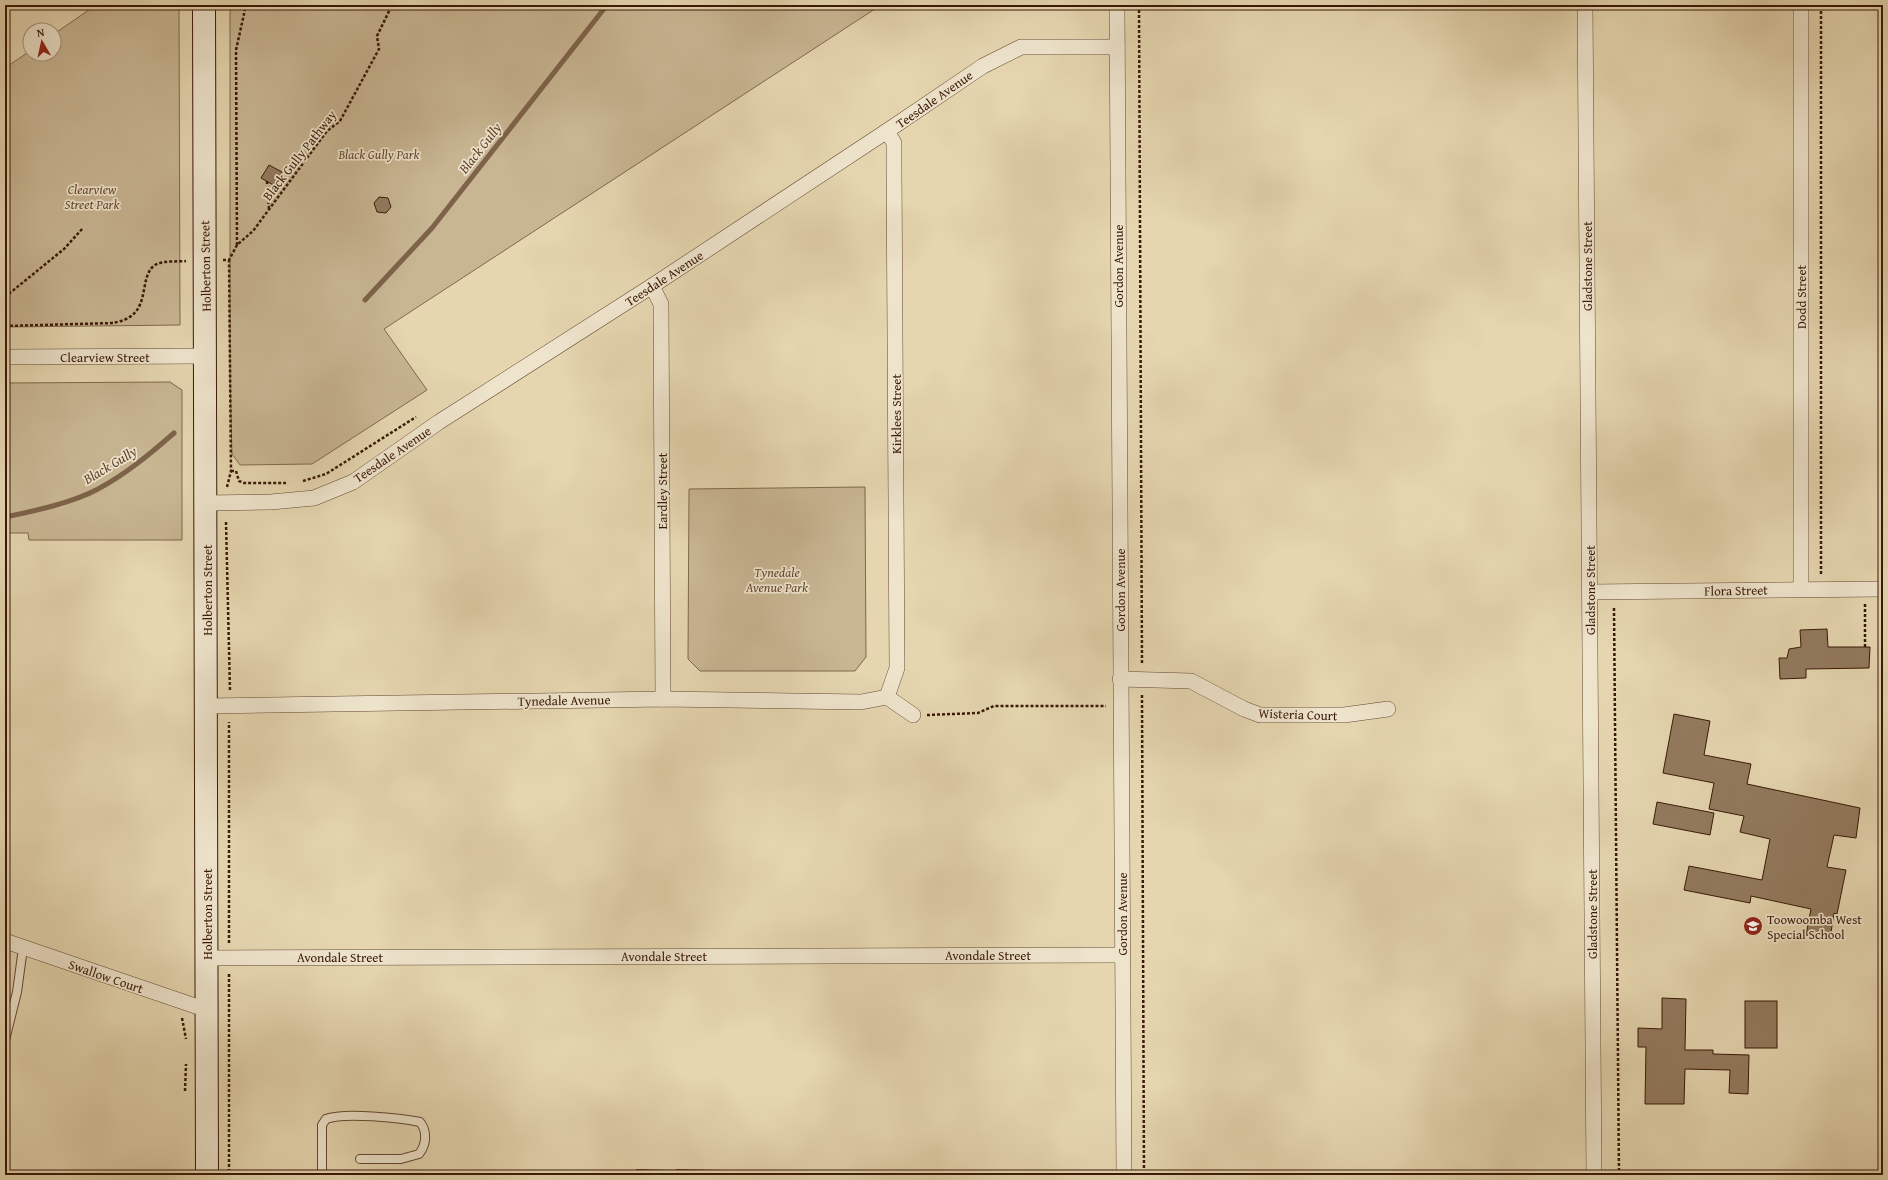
<svg xmlns="http://www.w3.org/2000/svg" width="1888" height="1180" viewBox="0 0 1888 1180" font-family="'Gentium Book Plus',serif">
<rect width="100%" height="100%" fill="#e5d6b0"/>
<filter id="stains"><feTurbulence type="fractalNoise" baseFrequency=".005" numOctaves="4"/><feColorMatrix values="0 0 0 0 .2 0 0 0 0 .09 0 0 0 0 .02 0 0 0 .5 -.17"/></filter>
<radialGradient id="worn" r=".72"><stop offset=".6" stop-color="#630" stop-opacity="0"/><stop offset="1" stop-color="#630" stop-opacity=".3"/></radialGradient>
<g fill="#c8b693" stroke="#81674d">
<polygon points="96,5 179,5 180,325 5,327 5,68 30,51 30,54 54,54 54,34"/>
<polygon points="230,5 881,5 384,329 427,390 312,464 240,465 232,454 230,379"/>
<polygon points="170,382 182,390 182,540 29,540 28,533 5,533 5,383"/>
<polygon points="865,487 866,657 855,671 700,671 688,659 689,489"/>
</g>
<g fill="none" stroke-linecap="round" stroke-linejoin="round">
<g stroke="#7e634a" stroke-width="5">
<polyline points="365,300 432,228 607,5"/>
<path d="M5 517C34 511 72 503 98 489 126 474 150 454 174 433"/>
</g>
</g>
<g fill="#937b5f" stroke="#3a1807">
<polygon points="269,165 282,172 275,186 261,178"/>
<polygon points="379,197 388,198 391,207 386,213 377,212 374,203"/>
<polygon points="1827,629 1828,647 1870,647 1869,668 1806,669 1806,678 1780,679 1779,658 1787,658 1789,649 1801,647 1800,630"/>
<polygon points="1674,714 1710,721 1704,755 1751,764 1747,784 1860,808 1856,838 1834,835 1827,867 1846,870 1837,914 1834,913 1830,939 1806,935 1811,909 1751,896 1750,903 1684,890 1689,866 1762,880 1770,839 1740,832 1744,816 1709,809 1714,783 1663,773"/>
<polygon points="1657,802 1714,813 1710,835 1653,824"/>
<polygon points="1662,998 1686,999 1685,1050 1713,1050 1713,1054 1749,1055 1748,1094 1729,1093 1730,1070 1685,1069 1684,1104 1645,1104 1646,1047 1638,1047 1638,1028 1662,1029"/>
<rect x="1745" y="1001" width="32" height="47"/>
</g>
<g fill="none" stroke-linecap="round" stroke-linejoin="round">
<g stroke="#654831" stroke-width="10">
<g id="service">
<polyline points="5,1040 17,992 23,948"/>
<polyline points="638,1174 678,1175"/>
<polyline points="678,1174 726,1175"/>
<path d="M322 1175V1125L326 1119C344 1112 400 1118 420 1122 428 1132 426 1145 419 1154L401 1159H360"/>
<polyline points="578,1175 638,1175"/>
</g>
</g>
<g stroke="#654831" stroke-width="16">
<g id="minor">
<polyline points="1117,5 1124,1175"/>
<polyline points="1585,5 1594,1175"/>
<polyline points="652,286 661,304 663,699"/>
<polyline points="5,357 206,356"/>
<polyline points="206,503 271,502 314,498 353,482 439,422 652,286 887,131 983,66 1021,47 1117,47"/>
<polyline points="1801,589 1801,5"/>
<polyline points="1590,592 1883,589"/>
<polyline points="1120,679 1191,681 1244,709 1260,715 1344,715 1388,709"/>
<polyline points="887,697 897,668 894,168 894,143 887,131"/>
<polyline points="207,706 663,699 861,702 887,697 913,715"/>
<polyline points="5,941 207,1010"/>
<polyline points="206,958 1122,955"/>
</g>
</g>
<g stroke="#3a1807" stroke-width="24">
<polyline id="secondary" points="204,5 207,1175"/>
</g>
<g stroke="#3a1807" stroke-width="2.5" stroke-dasharray="3 2" stroke-linecap="butt">
<polyline points="1139,5 1142,664"/>
<polyline points="267,181 269,209"/>
<polyline points="237,245 236,50 246,5"/>
<polyline points="223,260 229,260 237,245 253,231 327,131 340,121 379,49 377,36 392,5"/>
<polyline points="5,297 64,249 83,228"/>
<path d="M5 326 113 323C117 322 123 321 128 318 150 306 139 276 155 265 164 260 177 262 186 261"/>
<polyline points="231,471 236,471 239,481 244,483 286,483"/>
<polyline points="303,481 326,474 416,417"/>
<polyline points="227,487 231,471 229,260"/>
<polyline points="226,522 230,691"/>
<polyline points="1821,574 1821,5"/>
<polyline points="1865,604 1865,647"/>
<polyline points="1614,608 1619,1175"/>
<polyline points="1142,695 1144,1175"/>
<polyline points="927,715 978,713 994,706 1106,706"/>
<polyline points="229,943 229,722"/>
<polyline points="229,974 229,1175"/>
<polyline points="182,1018 186,1039"/>
<polyline points="185,1091 186,1064"/>
</g>
<use href="#service" stroke="#eee4cc" stroke-width="8"/>
<use href="#minor" stroke="#eee4cc" stroke-width="15"/>
<use href="#secondary" stroke="#eee4cc" stroke-width="22"/>
</g>
<defs>
<g id="school-disc" transform="scale(1)"><circle r="9.5" fill="#8f2418" stroke="#eee4cc"/><path d="M0-5L7-2L0 1L-7-2ZM-4 1L0 2.5L4 1V4Q0 6-4 4Z" fill="#fff"/></g>
</defs>
<g fill-rule="evenodd">
<use href="#school-disc" x="1753" y="926"/>
</g>
<g text-anchor="middle" stroke-width="3.5" stroke-linejoin="round" paint-order="stroke">
<g font-size="13" fill="#3a1807" stroke="#eee4cc">
<text transform="translate(934 99) rotate(-35)" y="5">Teesdale Avenue</text>
<text transform="translate(299 155) rotate(-52)" y="5">Black Gully Pathway</text>
<text transform="translate(205 266) rotate(-91)" y="5">Holberton Street</text>
<text transform="translate(1118 266) rotate(-90)" y="5">Gordon Avenue</text>
<text transform="translate(1587 266) rotate(-90)" y="5">Gladstone Street</text>
<text transform="translate(664 278) rotate(-33)" y="5">Teesdale Avenue</text>
<text transform="translate(1801 297) rotate(-90)" y="5">Dodd Street</text>
<text x="105" y="362">Clearview Street</text>
<text transform="translate(896 414) rotate(-90)" y="5">Kirklees Street</text>
<text transform="translate(392 454) rotate(-34)" y="5">Teesdale Avenue</text>
<text transform="translate(662 491) rotate(-90)" y="5">Eardley Street</text>
<text transform="translate(207 590) rotate(-90)" y="5">Holberton Street</text>
<text transform="translate(1120 590) rotate(-90)" y="5">Gordon Avenue</text>
<text transform="translate(1590 590) rotate(-90)" y="5">Gladstone Street</text>
<text transform="translate(1736 590) rotate(-1)" y="5">Flora Street</text>
<text transform="translate(564 700) rotate(-1)" y="5">Tynedale Avenue</text>
<text transform="translate(1298 714) rotate(2)" y="5">Wisteria Court</text>
<text transform="translate(207 914) rotate(-90)" y="5">Holberton Street</text>
<text transform="translate(1122 914) rotate(-90)" y="5">Gordon Avenue</text>
<text transform="translate(1592 914) rotate(-90)" y="5">Gladstone Street</text>
<text x="988" y="960">Avondale Street</text>
<text x="664" y="961">Avondale Street</text>
<text x="340" y="962">Avondale Street</text>
<text transform="translate(106 976) rotate(19)" y="5">Swallow Court</text>
</g>
<g font-size="13" font-style="italic" fill="#654731" stroke="#eee4cc">
<text x="379" y="159">Black Gully Park</text>
<text x="92" y="194">Clearview<tspan x="92" dy="15">Street Park</tspan></text>
<text x="777" y="577">Tynedale<tspan x="777" dy="15">Avenue Park</tspan></text>
</g>
<g font-size="13" fill="#3a1807" stroke="#eee4cc" text-anchor="start">
<text x="1767" y="924">Toowoomba West<tspan x="1767" dy="15">Special School</tspan></text>
</g>
<g font-size="14" font-style="italic" fill="#62442e" stroke="#eee4cc">
<text transform="translate(480 148) rotate(-52)" y="5">Black Gully</text>
<text transform="translate(110 465) rotate(-31)" y="5">Black Gully</text>
</g>
</g>
<rect width="1888" height="1180" fill="none" stroke="#e5d6b0" stroke-width="20"/>
<rect x="6" y="6" width="1876" height="1168" fill="none" stroke="#3a1807" stroke-width="2"/>
<rect x="10" y="10" width="1868" height="1160" fill="none" stroke="#3a1807"/>
<g transform="translate(42 42) rotate(351)"><circle r="19" fill="#eee4cc" stroke="#a6927d"/>
<path d="M0-3L7 15L0 10L-7 15Z" fill="#8f2418"/>
<text y="-6" font-size="11" font-weight="bold" text-anchor="middle" fill="#3a1807">N</text>
</g>
<rect width="100%" height="100%" filter="url(#stains)"/>
<rect width="100%" height="100%" fill="url(#worn)"/>
</svg>
